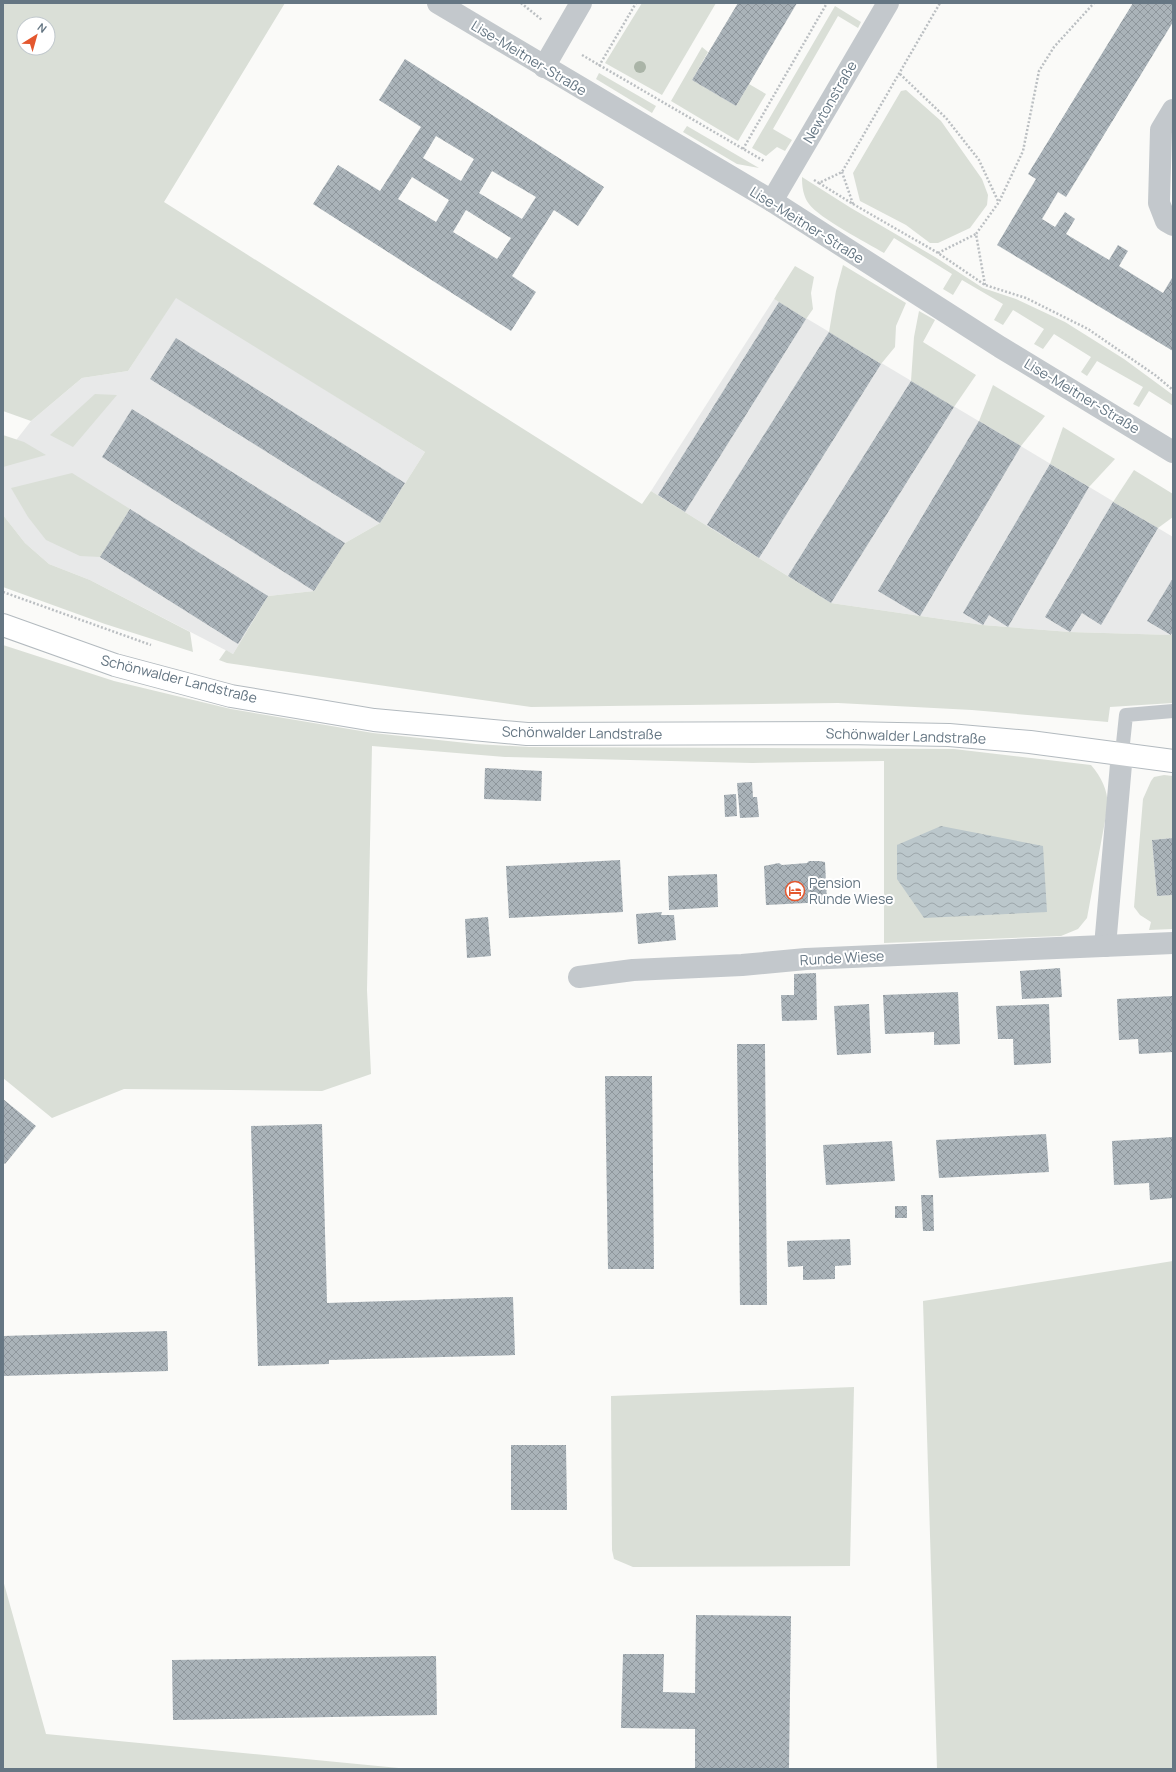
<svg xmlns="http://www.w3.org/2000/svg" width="1176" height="1772" viewBox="0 0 1176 1772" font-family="Manrope,sans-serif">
<defs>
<pattern id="water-waves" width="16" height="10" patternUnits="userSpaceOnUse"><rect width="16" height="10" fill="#bbc7cb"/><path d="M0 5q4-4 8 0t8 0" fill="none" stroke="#9ca6aa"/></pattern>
<pattern id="building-cross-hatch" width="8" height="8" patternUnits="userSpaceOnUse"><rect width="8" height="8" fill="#aab3b9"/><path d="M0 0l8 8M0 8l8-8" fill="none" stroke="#8e969c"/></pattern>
</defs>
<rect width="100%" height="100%" fill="#fafaf8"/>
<g fill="#e8e9e9">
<polygon points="176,297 425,452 380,523 345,543 314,591 268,596 233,654 90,580 49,564 25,543 3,515 3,457 31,421 82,378 128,371"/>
<polygon points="774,299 1173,537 1173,631 1171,635 1070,632 983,625 831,603 651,491"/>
</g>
<g fill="#dadfd7" fill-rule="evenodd">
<path d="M3 3H285L164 202 642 504 651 491 831 603 983 625 1070 632 1173 635V703L1110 707 1108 722 972 710 838 703 531 707 227 663 219 660 226 650 233 654 268 596 314 591 345 543 380 523 425 452 176 298 128 371 82 378 31 421 3 411ZM24 24H48V48H24Z"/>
<polygon points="642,3 716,3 662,95 605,63"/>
<polygon points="835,6 861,22 858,28 838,16 773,129 792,140 785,151 777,147 766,156 752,148"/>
<polygon points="702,47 708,52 692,80 736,106 749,84 766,94 738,141 671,101"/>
<polygon points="599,73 656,106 652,113 596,79"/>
<polygon points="906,90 941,121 982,179 988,195 987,205 970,228 938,243 930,243 906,225 860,201 853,173 901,91"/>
<polygon points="687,126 759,168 737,164 683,132"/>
<path d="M802 177 851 208 935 257 983 288 1016 299 1065 322 1124 359 1173 395V406L1149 391 1139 407 1133 404 1143 387 1097 361 1087 376 1081 372 1091 357 1054 334 1043 349 1034 344 1044 329 1013 310 1003 325 994 320 1003 304 962 280 953 295 943 289 952 274 894 238 884 253C867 243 819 218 809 204 803 196 802 186 802 177Z"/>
<polygon points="843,265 906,303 896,326 895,347 881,364 829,332 836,291"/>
<polygon points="795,266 814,277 811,293 813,309 806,319 774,299"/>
<polygon points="919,311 935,320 923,342 976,375 954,407 911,381 914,337"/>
<polygon points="993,385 1045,416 1021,446 979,421"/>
<polygon points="95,394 117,395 73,447 50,435"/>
<polygon points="1063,427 1115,459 1089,487 1050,464"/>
<polygon points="3,435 24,442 46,455 3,467"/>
<polygon points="1134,470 1173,494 1173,517 1158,528 1113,502"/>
<polygon points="72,473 130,509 100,557 80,556 46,540 28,517 11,488"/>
<polygon points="3,515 25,543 49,564 90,580 190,632 193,652 105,624 3,587"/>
<path d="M3 645 114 681 231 709 373 733 476 744 529 747 954 749 1091 765C1102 778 1107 789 1108 805L1087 918 1078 929 1061 936 884 943V761L752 763 505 757 372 746 367 990 371 1074 322 1091 124 1089 52 1118 3 1078Z"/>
<polygon points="1164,775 1173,776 1173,838 1152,840 1157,896 1173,895 1173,929 1149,930 1151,922 1140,915 1134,907 1143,799 1151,781 1154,777"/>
<polygon points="1173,1261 1173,1769 937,1769 923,1301"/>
<polygon points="854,1387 850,1566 633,1567 614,1559 612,1550 611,1396"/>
<polygon points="3,1580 46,1734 409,1769 3,1769"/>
</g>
<polygon fill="url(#water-waves)" points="941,826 1043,846 1047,912 924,918 897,879 897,845"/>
<g fill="url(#building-cross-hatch)" fill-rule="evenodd">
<polygon points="738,3 797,3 736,106 692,80"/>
<polygon points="1133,3 1173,3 1173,22 1066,197 1058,192 1042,219 1055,227 1065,212 1075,219 1066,234 1109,260 1118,245 1128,251 1119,266 1163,293 1172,278 1173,278 1173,351 997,245 1036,179 1028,174"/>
<path d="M405 59 604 187 578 226 554 210 512 276 536 292 511 331 313 204 338 165 380 191 421 127 379 100ZM436 136 474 159 461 181 423 158ZM492 171 536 197 522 219 479 193ZM412 177 449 200 436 222 398 199ZM466 210 511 238 497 259 453 232Z"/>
<polygon points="779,302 806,319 685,512 658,495"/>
<polygon points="829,332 881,364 759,558 707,525"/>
<polygon points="176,338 405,483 380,523 150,379"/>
<polygon points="911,381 954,407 831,603 788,576"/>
<polygon points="132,409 345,543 314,591 102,457"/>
<polygon points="979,421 1021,446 920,616 878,591"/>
<polygon points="1050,464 1089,487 1008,627 989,615 983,625 963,613"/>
<polygon points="1113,502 1158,528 1101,625 1082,613 1070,632 1045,617"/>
<polygon points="130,509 268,596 238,644 100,557"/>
<polygon points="1173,578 1173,631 1171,635 1147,621"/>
<polygon points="485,768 542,771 541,801 484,799"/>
<polygon points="752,782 753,797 757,797 759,817 740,818 737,783"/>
<polygon points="736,794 737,816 725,817 724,795"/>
<polygon points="1173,838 1173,895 1157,896 1152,840"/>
<polygon points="620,860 623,912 509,918 506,866"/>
<polygon points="809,861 819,861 825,862 827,902 766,905 764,866 779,863 782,865 807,863"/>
<polygon points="717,874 718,907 669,910 668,876"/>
<polygon points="662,912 661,915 674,915 676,940 638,944 636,914"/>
<polygon points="488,917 491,956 467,958 465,919"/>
<polygon points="1060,968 1062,997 1022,999 1020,971"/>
<polygon points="816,973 817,1020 782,1021 781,995 794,995 794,974"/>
<polygon points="958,992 960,1044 934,1045 934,1032 885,1034 883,995"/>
<polygon points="1173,996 1173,1052 1139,1054 1138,1039 1119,1040 1117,999"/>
<polygon points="869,1004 871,1053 837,1055 834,1006"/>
<polygon points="1049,1004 1051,1063 1014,1065 1013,1039 998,1039 996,1006"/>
<polygon points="737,1044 765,1044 767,1305 740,1305"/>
<polygon points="605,1076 652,1076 654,1269 608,1269"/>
<polygon points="3,1099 36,1126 5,1164 3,1162"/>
<polygon points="322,1124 327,1303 513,1297 515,1355 329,1360 329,1364 258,1366 251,1126"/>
<polygon points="1046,1134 1049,1172 939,1178 936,1140"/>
<polygon points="1173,1137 1173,1198 1150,1200 1149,1183 1114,1185 1112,1141"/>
<polygon points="892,1141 895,1181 826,1185 823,1145"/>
<polygon points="921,1195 933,1195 934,1231 923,1231"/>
<rect x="895" y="1206" width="12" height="12"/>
<polygon points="850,1239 851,1265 835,1266 835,1279 803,1280 803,1266 788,1267 787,1241"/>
<polygon points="167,1331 168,1371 3,1376 3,1336"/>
<polygon points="511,1445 566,1445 567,1510 511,1510"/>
<polygon points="696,1615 791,1616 789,1769 695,1769 695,1729 621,1728 623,1654 664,1654 663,1692 695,1693"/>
<polygon points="436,1656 437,1715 173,1720 172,1660"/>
</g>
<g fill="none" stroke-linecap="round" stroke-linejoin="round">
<g stroke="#b3babf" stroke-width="24">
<polyline id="secondary" points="3,625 115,665 231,696 374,720 527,734 846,733 949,735 1030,742 1173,761"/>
</g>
<g stroke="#bbbfc2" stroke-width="2.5" stroke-dasharray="2 2" stroke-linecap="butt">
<polyline points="521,3 542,20"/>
<polyline points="582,55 764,161"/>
<polyline points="599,66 636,3"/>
<polyline points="900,74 946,118 979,160 998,201"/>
<polyline points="743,149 827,3"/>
<polyline points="814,180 819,183 842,172 940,3"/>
<polyline points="819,183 853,204 842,172"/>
<polyline points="853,204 938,253 985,285 1026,298 1088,329 1155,375 1173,390"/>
<polyline points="938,253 976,234"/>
<polyline points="985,285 976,234 999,202 1023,151 1039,71 1054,47 1094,3"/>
<polyline points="3,592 151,645"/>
</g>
<polyline stroke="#c3c8cc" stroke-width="14" points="1122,753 1126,715 1173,711"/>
<g stroke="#c3c8cc" stroke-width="22">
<polyline points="438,3 772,201 1000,347 1173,452"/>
<polyline points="544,67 581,3"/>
<polyline points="1173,110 1161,130 1159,203 1166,221 1173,225"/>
<polyline points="772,201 888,3"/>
<polyline points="1105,946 1122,753"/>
<polyline points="579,977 633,970 742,965 806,959 1173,943"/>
</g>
<use href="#secondary" stroke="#fff" stroke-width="22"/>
</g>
<circle fill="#aab4a7" cx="640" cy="67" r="6"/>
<defs>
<g id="hotel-ring" transform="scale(1)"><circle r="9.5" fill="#fff" stroke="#e4572e" stroke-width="1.5"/><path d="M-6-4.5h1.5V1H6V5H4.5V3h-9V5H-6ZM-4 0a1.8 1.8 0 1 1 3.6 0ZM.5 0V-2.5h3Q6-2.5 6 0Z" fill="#e4572e"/></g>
</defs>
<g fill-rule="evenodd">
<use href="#hotel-ring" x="795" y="891"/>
</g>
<g text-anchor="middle" stroke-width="4" stroke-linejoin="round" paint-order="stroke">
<g font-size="14" fill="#657683" stroke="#fff">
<text transform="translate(529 58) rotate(31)" y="5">Lise-Meitner-Straße</text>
<text transform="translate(830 102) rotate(-60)" y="5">Newtonstraße</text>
<text transform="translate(807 225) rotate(32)" y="5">Lise-Meitner-Straße</text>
<text transform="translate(1082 396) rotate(31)" y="5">Lise-Meitner-Straße</text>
<text transform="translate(179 679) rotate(14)" y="5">Schönwalder Landstraße</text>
<text transform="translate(582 733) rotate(1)" y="5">Schönwalder Landstraße</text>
<text transform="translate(906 736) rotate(2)" y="5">Schönwalder Landstraße</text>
<text transform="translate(842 958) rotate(-3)" y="5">Runde Wiese</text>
</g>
<g font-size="14" fill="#657683" stroke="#fff" text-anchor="start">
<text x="809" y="888">Pension<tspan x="809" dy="16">Runde Wiese</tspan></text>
</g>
</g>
<rect width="1176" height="1772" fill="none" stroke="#657683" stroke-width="8"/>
<g transform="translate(36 36) rotate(37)"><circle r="19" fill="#ffffff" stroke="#c1c8cd"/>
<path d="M0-3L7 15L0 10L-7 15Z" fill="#e4572e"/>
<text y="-6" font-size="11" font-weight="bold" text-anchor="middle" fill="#657683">N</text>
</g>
</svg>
